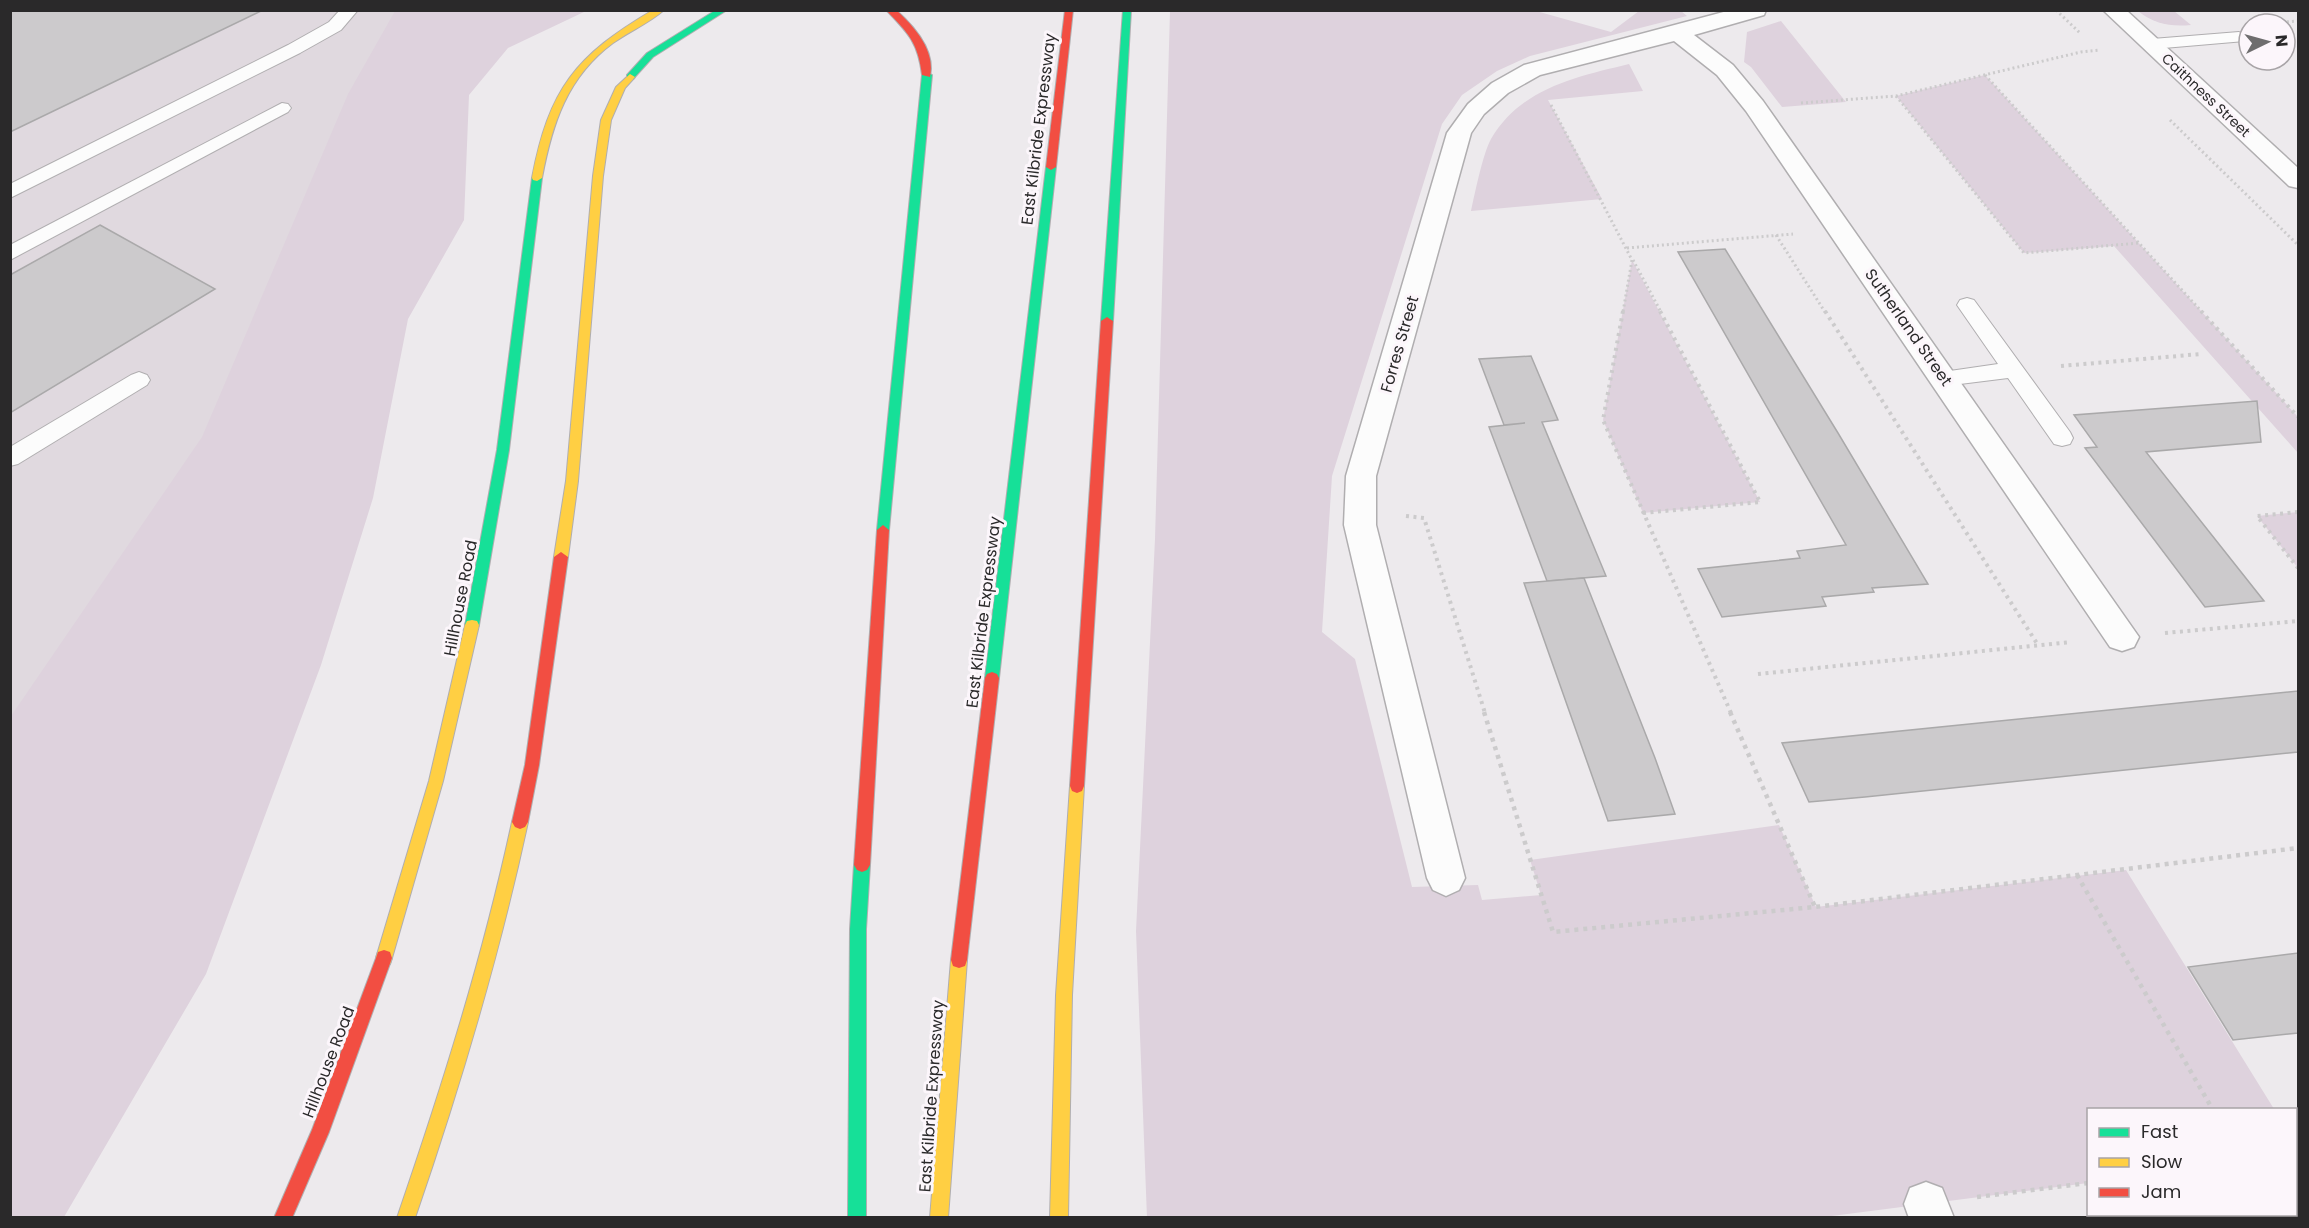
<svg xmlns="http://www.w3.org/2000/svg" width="2309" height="1228" viewBox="0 0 2309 1228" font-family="Poppins,sans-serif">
<rect width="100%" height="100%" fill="#edeaed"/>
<polygon fill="#e0d9df" points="11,11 467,11 11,1050"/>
<g fill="#ded2dd">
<polygon points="395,11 586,11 508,48 469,95 464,220 408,319 373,498 321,665 206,974 64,1217 11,1217 11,716 202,437 348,94"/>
<polygon points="1170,11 1536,11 1611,32 1639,11 1681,11 1687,16 1530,56 1497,71 1462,95 1442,124 1332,476 1322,632 1355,659 1412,887 1478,885 1482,900 1541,895 1530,860 1779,825 1816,907 2126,870 2274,1109 2088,1110 2088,1183 1824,1217 1147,1218 1136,931 1155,539"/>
<path d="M2138 11H2174L2191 25C2171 27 2154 24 2138 11Z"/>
<polygon points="1781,21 1846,102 1782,107 1751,67 1744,62 1747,32"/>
<path d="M1629 64 1643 91 1548 100 1602 199 1471 211C1475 193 1483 153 1491 139 1521 88 1576 77 1629 64Z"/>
<polygon points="1985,75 2298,417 2298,453 2114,246 2024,253 1896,96"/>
<polygon points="1632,260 1760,502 1643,513 1603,420"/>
<polygon points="2298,512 2298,568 2257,516"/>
</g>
<g fill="#cccacc" stroke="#aaa9aa" stroke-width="1.5">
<polygon points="10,10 263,10 10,132"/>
<polygon points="100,225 215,289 10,413 10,275"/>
<polygon points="1725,249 1838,433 1928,584 1872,588 1874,592 1822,597 1826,606 1722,617 1698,569 1800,558 1797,551 1846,545 1678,252"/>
<polygon points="1531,356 1558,420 1542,422 1606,576 1547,581 1489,427 1525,423 1504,425 1479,359"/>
<polygon points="2257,401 2261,442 2146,452 2264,601 2205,607 2085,448 2097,447 2074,415"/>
<polygon points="1584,578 1655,758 1675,814 1608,821 1524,583"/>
<polygon points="2298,691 2298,752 1865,797 1809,802 1782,743"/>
<polygon points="2298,953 2298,1033 2233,1040 2188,967"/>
</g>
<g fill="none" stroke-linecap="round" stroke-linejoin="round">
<g stroke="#b0aeb0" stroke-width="2">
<g id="lane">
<polygon points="340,10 358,10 341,30 300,53 10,198 10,184 288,45 329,22"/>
<polygon points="2239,32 2247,37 2245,41 2152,49 2146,48 2144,44 2146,40 2152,39"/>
<polygon points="282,103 288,104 291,108 288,112 10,260 10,245"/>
<polygon points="1967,298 1974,300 2070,432 2073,438 2070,444 2062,446 2054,444 2008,378 1944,386 1936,383 1933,378 1936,373 1998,364 1957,305 1960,300"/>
<polygon points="139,372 147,375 150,380 147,385 18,464 10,466 10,447 131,375"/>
</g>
</g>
<g stroke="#b0aeb0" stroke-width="3">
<g id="street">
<polygon points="1731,10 1766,10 1764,15 1694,35 1733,65 1763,101 2139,637 2134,647 2122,651 2110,647 1746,111 1717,75 1674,41 1540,75 1508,93 1484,114 1471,133 1376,476 1376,525 1465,878 1459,890 1446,896 1433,890 1427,878 1344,525 1346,476 1447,133 1468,104 1492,83 1524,65"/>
<polygon points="2103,10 2126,10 2298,168 2298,188 2289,186"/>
<polygon points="1926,1182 1942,1188 1954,1218 1909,1218 1904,1204 1910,1188"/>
</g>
</g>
<g stroke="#b0aeb0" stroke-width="2">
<g id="fast">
<polygon points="716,10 727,10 653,57 633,79 627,79 627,75 647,53"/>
<polygon points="1123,10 1131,10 1113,321 1107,325 1101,321"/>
<polygon points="927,72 932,75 889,530 883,535 877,530 922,75"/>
<polygon points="1051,164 1056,167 999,678 997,682 992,684 987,682 985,678 1046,167"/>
<polygon points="537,175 542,178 509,450 479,625 477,629 467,629 465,625 497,450 532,178"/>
<polygon points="862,858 867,860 870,865 866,929 866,1218 848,1218 850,929 854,865 857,860"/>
</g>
</g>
<g stroke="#b0aeb0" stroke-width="2">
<g id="slow">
<path d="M653 10H664C649 23 630 31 613 43 567 77 552 124 542 178L537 181 533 180 532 178C549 89 575 56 653 10Z"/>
<polygon points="630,74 635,77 625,88 611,120 603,176 578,481 568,557 561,562 554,557 566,481 593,176 601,120 616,87"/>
<polygon points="472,620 477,621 479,625 443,781 392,958 390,964 384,966 378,964 376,958 429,781 465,625 467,621"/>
<polygon points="1077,779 1082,781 1084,786 1072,995 1068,1218 1050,1218 1056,995 1070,786 1072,781"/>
<path d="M520 815 525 817 528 822C499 957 460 1087 415 1218H397C442 1087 483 957 512 822L515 817Z"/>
<polygon points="959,952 965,954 967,960 948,1218 930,1218 951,960 953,954"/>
</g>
</g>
<g stroke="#b0aeb0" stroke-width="2">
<g id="jam">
<path d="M886 10H896C914 26 936 51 930 77L922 75C918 42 908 33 886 10Z"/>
<polygon points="1065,10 1073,10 1056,167 1051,170 1046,167"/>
<polygon points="1107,317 1113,321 1084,786 1082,791 1077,793 1072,791 1070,786 1101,321"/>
<polygon points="883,525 889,530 870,865 867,870 862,872 857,870 854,865 877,530"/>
<polygon points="561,552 568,557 539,765 528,822 525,827 520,829 515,827 512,822 525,765 554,557"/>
<polygon points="992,672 997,674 999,678 967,960 965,966 959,968 953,966 951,960 985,678 987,674"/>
<polygon points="384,950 390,952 392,958 329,1132 292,1218 274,1218 312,1130 376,958 378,952"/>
</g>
</g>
<g stroke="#cccbcc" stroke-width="3" stroke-dasharray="2 3" stroke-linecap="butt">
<polyline points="2056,10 2080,33"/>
<polyline points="2272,23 2298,21"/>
<polyline points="1985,75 2202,312"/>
<polyline points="1896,96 2024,253 2139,243"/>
<polyline points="1801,103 1896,96 2081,52 2100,50"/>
<polyline points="1551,105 1632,260 1623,312"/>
<polyline points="2170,120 2298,245"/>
<polyline points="1776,235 1825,312"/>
<polyline points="1627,248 1793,234"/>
<polyline points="1633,260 1661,312"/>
</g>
<g stroke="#cccbcc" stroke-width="4" stroke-dasharray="3 4.5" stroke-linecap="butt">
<polyline points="1623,311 1603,420 1731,713"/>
<polyline points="1825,311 2038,645"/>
<polyline points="2201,311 2298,417"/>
<polyline points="2061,366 2201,354"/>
<polyline points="2298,512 2257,516 2298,568"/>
<polyline points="1643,513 1760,502 1660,311"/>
<polyline points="1406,516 1424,518 1485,713"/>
<polyline points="2165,633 2298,621"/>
<polyline points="1758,674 2071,642"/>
</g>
<g stroke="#cccbcc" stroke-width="4.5" stroke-dasharray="4 5" stroke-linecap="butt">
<polyline points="1484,712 1553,932 1815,907 2298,848"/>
<polyline points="1730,712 1815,907"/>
<polyline points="2077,875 2213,1110"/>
<polyline points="1977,1197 2088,1183"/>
<polyline points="2274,1214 2276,1218"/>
</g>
<use href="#lane" fill="#fcfcfc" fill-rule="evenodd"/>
<use href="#street" fill="#fcfcfc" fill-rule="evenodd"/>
<use href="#fast" fill="#16e098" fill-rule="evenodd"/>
<use href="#slow" fill="#ffcf43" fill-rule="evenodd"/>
<use href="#jam" fill="#f24e42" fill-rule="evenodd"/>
</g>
<g text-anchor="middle" stroke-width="6" stroke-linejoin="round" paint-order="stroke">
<g font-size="14" fill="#2a292a" stroke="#fcf6fb">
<text transform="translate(2206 95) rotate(43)" y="5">Caithness Street</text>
</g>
<g font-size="16" fill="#2a292a" stroke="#fcf6fb">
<text transform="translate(1038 129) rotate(-83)" y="6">East Kilbride Expressway</text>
<text transform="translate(1909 327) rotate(55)" y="6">Sutherland Street</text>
<text transform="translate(1399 344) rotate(-74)" y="6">Forres Street</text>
<text transform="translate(460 598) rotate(-79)" y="6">Hillhouse Road</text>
<text transform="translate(983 612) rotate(-83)" y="6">East Kilbride Expressway</text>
<text transform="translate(328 1062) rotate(-69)" y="6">Hillhouse Road</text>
<text transform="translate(931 1096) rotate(-86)" y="6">East Kilbride Expressway</text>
</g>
</g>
<rect width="2309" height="1228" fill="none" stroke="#2a292a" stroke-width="24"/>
<rect x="2087" y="1108" width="210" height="108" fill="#fcf6fb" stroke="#a8a4a7" stroke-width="1.5"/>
<rect x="2099" y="1128" width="30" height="9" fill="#16e098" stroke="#a8a4a7" stroke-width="1.5"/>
<text x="2141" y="1138" font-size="18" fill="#2a292a">Fast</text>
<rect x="2099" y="1158" width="30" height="9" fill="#ffcf43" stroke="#a8a4a7" stroke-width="1.5"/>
<text x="2141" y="1168" font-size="18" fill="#2a292a">Slow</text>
<rect x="2099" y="1188" width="30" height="9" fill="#f24e42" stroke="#a8a4a7" stroke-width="1.5"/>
<text x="2141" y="1198" font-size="18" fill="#2a292a">Jam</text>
<g transform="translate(2267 42) rotate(85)"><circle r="28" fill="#fcf6fb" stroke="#a8a4a7" stroke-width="1.5"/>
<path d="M0-4.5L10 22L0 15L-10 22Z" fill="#6e6d6e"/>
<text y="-9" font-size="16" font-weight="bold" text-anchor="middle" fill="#2a292a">N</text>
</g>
</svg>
